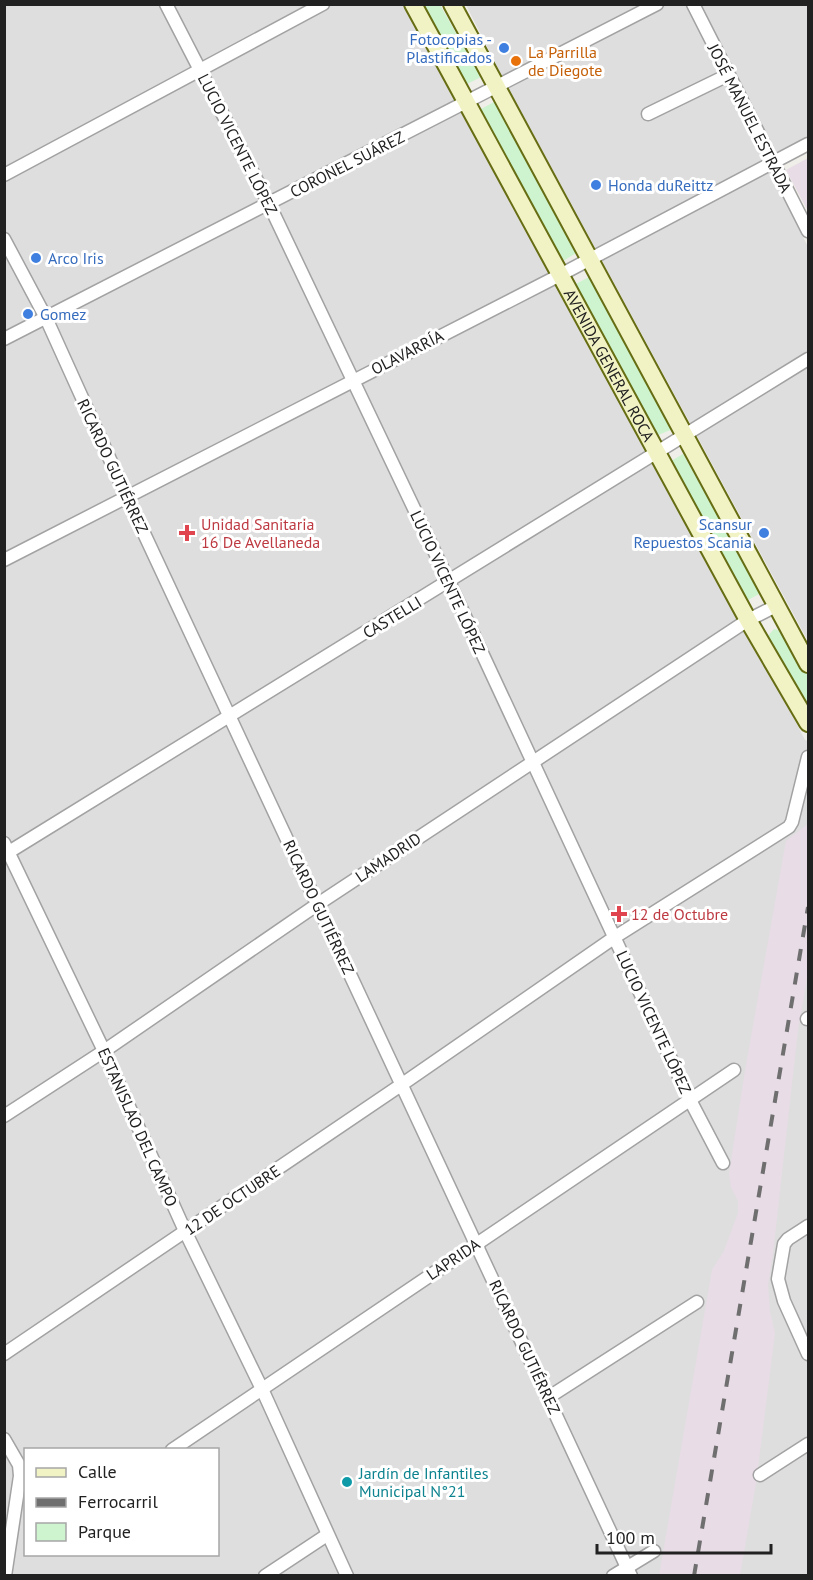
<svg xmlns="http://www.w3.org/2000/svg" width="813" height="1580" viewBox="0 0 813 1580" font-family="'PT Sans',sans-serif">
<rect width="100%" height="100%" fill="#f0eee9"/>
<g fill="#dfdede" fill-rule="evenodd">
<path d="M5 5H405L749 632 805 740 808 741V1575L5 1576ZM26 1450H218V1554H26Z"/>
<polygon points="466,5 808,5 808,139 765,160 808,247 808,641 502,76"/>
</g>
<g fill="#e8dce6">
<polygon points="808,158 808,211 786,170"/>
<polygon points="808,824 808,973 798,1030 773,1253 768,1285 770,1312 775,1333 756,1483 740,1575 659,1576 712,1270 724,1251 738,1213 738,1201 731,1187 729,1174 745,1071 786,841"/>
</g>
<g fill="#cdf4ce">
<polygon points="424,5 440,5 481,77 465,85"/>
<polygon points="494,102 578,252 563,261 481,109"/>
<polygon points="589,277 673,429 658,435 574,285"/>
<polygon points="683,454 761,593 748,600 671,461"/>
<polygon points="774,629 778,630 808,675 808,711 768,636"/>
</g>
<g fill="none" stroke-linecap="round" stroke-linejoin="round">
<g stroke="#a2a2a2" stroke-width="15">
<g id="minor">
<polyline points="166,4 269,204 449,582 690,1100 723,1163"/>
<polyline points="693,4 808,231"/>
<polyline points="648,114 728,75"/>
<polyline points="4,175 323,4"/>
<polyline points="4,239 46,318 127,497 631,1576"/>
<polyline points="4,339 657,4"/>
<polyline points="4,560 560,275 808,144"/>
<polyline points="4,843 104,1051 185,1231 262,1389 347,1576"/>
<polyline points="4,855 808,359"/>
<polyline points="807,1019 808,1018"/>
<polyline points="4,1116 104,1051 318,904 748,620 776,606"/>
<polyline points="808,1226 788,1239 784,1244 778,1279 784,1301 808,1354"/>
<polyline points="4,1354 401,1085 615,937 789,827 792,822 808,757"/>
<polyline points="549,1397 697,1302"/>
<polyline points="4,1439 19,1465 20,1476 5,1576"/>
<polyline points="172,1450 734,1070"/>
<polyline points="760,1475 808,1444"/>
<polyline points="265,1576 327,1535"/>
<polyline points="613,1576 654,1551"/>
</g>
</g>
<g stroke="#666d13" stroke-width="20">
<g id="secondary">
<path id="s1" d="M413 4 748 620 808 723"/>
<polyline points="452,4 808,664"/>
</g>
</g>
<use href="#minor" stroke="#fff" stroke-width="12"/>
<use href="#secondary" stroke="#f2f3c5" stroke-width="16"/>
<polyline stroke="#6f6f6f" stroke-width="4" stroke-dasharray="12 12" stroke-linecap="butt" points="694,1576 808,907"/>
</g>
<g fill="#3f7fe0" stroke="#fff" stroke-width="2">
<circle cx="504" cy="48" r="6"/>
<circle cx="596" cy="185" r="6"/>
<circle cx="36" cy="258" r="6"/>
<circle cx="28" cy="314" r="6"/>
<circle cx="764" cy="533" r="6"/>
</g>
<circle fill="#e8710a" stroke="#fff" stroke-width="2" cx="516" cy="61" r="6"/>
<g fill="#e0444e" stroke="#fff" stroke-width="2">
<path d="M184 524h6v6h6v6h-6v6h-6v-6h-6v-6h6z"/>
<path d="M616 905h6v6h6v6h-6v6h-6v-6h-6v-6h6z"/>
</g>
<circle fill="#0f9aa8" stroke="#fff" stroke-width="2" cx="347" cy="1482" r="6"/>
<g text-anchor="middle" stroke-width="6" stroke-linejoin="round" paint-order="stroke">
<g font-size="16" fill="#366cbe" stroke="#fff" text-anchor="start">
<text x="492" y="45" text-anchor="end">Fotocopias -<tspan x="492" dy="18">Plastificados</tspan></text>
<text x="608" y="191">Honda duReittz</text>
<text x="48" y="264">Arco Iris</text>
<text x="40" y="320">Gomez</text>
<text x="752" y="530" text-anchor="end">Scansur<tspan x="752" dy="18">Repuestos Scania</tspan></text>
</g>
<g font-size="16" fill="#c56008" stroke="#fff" text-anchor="start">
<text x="528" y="58">La Parrilla<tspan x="528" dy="18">de Diegote</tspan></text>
</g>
<g font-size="16" fill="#212121" stroke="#fff">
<text transform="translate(750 118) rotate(63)" y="6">JOSÉ MANUEL ESTRADA</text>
<text transform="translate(238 144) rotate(63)" y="6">LUCIO VICENTE LÓPEZ</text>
<text transform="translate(347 164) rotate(-27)" y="6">CORONEL SUÁREZ</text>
<text transform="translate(407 352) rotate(-27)" y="6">OLAVARRÍA</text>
<text dy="6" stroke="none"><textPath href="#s1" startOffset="411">AVENIDA GENERAL ROCA</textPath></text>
<text transform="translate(113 466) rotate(65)" y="6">RICARDO GUTIÉRREZ</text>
<text transform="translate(448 582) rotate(65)" y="6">LUCIO VICENTE LÓPEZ</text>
<text transform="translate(392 617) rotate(-31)" y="6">CASTELLI</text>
<text transform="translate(388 857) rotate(-34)" y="6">LAMADRID</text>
<text transform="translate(319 907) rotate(65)" y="6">RICARDO GUTIÉRREZ</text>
<text transform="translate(654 1022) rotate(65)" y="6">LUCIO VICENTE LÓPEZ</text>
<text transform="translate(138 1127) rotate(66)" y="6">ESTANISLAO DEL CAMPO</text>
<text transform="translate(232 1200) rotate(-34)" y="6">12 DE OCTUBRE</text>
<text transform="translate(453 1259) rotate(-34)" y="6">LAPRIDA</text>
<text transform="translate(525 1347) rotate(65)" y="6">RICARDO GUTIÉRREZ</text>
</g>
<g font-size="16" fill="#be3a42" stroke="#fff" text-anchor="start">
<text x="201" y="530">Unidad Sanitaria<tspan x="201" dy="18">16 De Avellaneda</tspan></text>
<text x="631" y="920">12 de Octubre</text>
</g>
<g font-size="16" fill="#0d838f" stroke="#fff" text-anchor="start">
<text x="359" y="1479">Jardín de Infantiles<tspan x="359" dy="18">Municipal N°21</tspan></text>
</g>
</g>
<rect width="813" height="1580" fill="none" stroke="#212121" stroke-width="12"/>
<rect x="24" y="1448" width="195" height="108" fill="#ffffff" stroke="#a6a6a6" stroke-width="1.5"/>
<rect x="36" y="1468" width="30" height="9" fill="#f2f3c5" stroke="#a6a6a6" stroke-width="1.5"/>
<text x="78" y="1478" font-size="18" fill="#212121">Calle</text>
<rect x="36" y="1498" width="30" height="9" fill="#6f6f6f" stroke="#a6a6a6" stroke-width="1.5"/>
<text x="78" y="1508" font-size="18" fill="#212121">Ferrocarril</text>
<rect x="36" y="1523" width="30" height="18" fill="#cdf4ce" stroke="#a6a6a6" stroke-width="1.5"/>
<text x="78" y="1538" font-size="18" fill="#212121">Parque</text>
<path d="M597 1544v9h174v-9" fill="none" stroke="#212121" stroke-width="3"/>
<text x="606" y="1544" font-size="18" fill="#212121" stroke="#ffffff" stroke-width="4.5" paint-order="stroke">100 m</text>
</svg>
